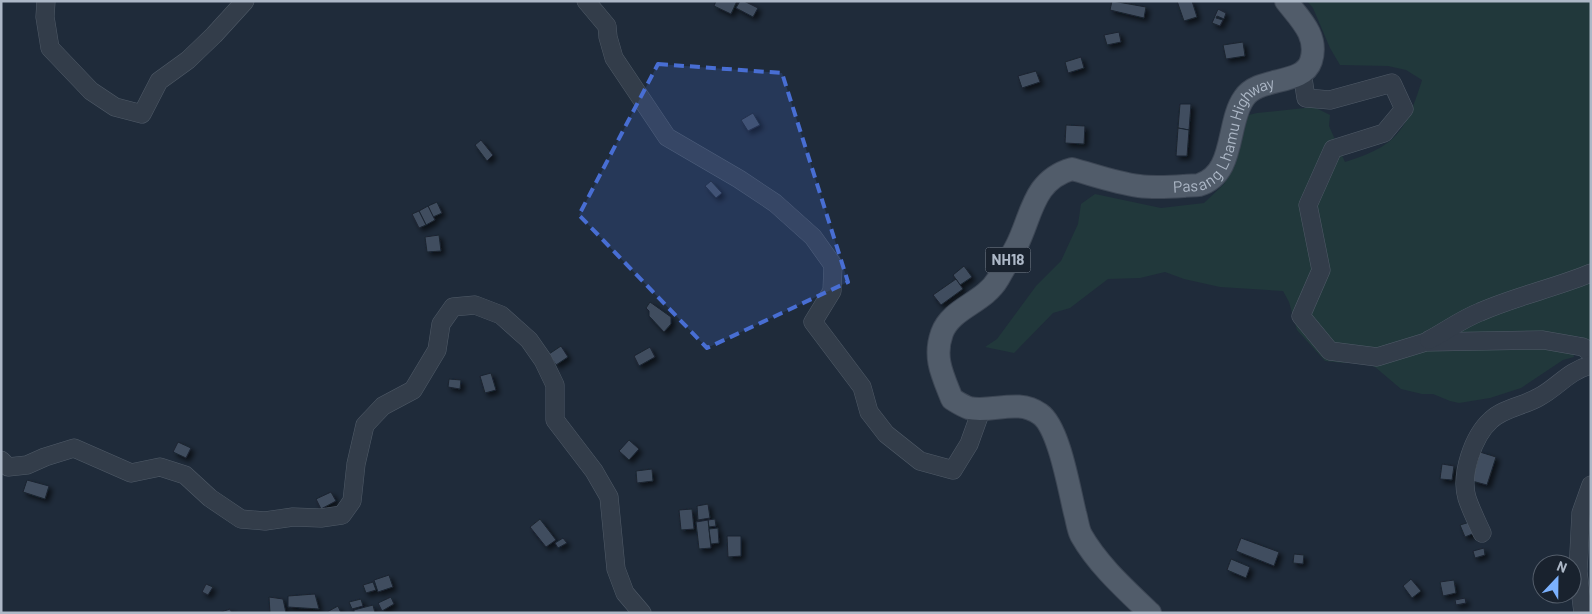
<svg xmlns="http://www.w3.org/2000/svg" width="1592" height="614" viewBox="0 0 1592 614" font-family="Barlow,sans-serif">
<defs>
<filter id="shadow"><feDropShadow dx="3.5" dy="3.5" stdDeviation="2.5" flood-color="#0009"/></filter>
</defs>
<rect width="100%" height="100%" fill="#1f2b3a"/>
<path fill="#21383b" d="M1307 1H1591V344L1578 336H1570L1574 357 1563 360 1521 388 1490 398 1459 403 1450 401 1433 394H1422L1401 389 1375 367 1356 360 1343 363 1325 361 1297 330 1289 302 1283 291 1220 287 1184 279 1165 272 1140 278 1108 279 1070 308 1053 313 1014 353 985 347 997 339 1036 286 1061 261 1078 224 1081 204 1095 194 1161 208 1204 203 1224 184 1238 156 1242 128 1249 115 1257 113 1314 107 1330 115 1329 126 1345 162C1397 146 1406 131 1422 80L1406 70 1388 66 1340 65 1330 48 1313 8Z"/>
<g fill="#404e5f" stroke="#1b2430" filter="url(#shadow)">
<polygon points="716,1 737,1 731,14 714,6"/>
<polygon points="740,1 744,1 758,8 753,17 736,8"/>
<polygon points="1112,1 1146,7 1144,18 1110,10"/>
<polygon points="1177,1 1192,1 1197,17 1184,21"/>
<polygon points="1218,9 1226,13 1224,19 1217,16 1216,18 1223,20 1220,26 1212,23"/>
<polygon points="1119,32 1121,42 1107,45 1104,35"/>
<polygon points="1243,42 1245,56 1226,59 1223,45"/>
<polygon points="1081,57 1084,68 1068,73 1065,62"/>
<polygon points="1036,71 1040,82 1022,88 1018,76"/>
<polygon points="1180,104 1191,104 1189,130 1178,128"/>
<polygon points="753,113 760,125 748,131 741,120"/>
<polygon points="1066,125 1085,126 1084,144 1065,143"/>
<polygon points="1178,128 1189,130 1187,156 1176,156"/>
<polygon points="481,140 493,155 487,161 475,145"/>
<polygon points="711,181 722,193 716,198 705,186"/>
<polygon points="437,202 442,213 433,217 428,206"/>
<polygon points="428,206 435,220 426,225 419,211"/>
<polygon points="419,211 426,225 419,228 412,214"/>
<polygon points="439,235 441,251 427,252 425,237"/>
<polygon points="964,266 972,277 960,285 953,275"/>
<polygon points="956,279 963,289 941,305 933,295"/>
<polygon points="650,302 671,317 671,324 664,332 649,316 649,311 646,308"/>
<polygon points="561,346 568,357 556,365 549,354"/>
<polygon points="650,347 655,357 639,366 634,356"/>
<polygon points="491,373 496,390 485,393 480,376"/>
<polygon points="449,379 461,380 460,389 448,387"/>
<polygon points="629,440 639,449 629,460 619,451"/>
<polygon points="178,442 191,448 186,458 173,452"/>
<polygon points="1480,452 1496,457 1487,485 1472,481"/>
<polygon points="1442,464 1454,466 1452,480 1440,479"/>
<polygon points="652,469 653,481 637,483 636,471"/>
<polygon points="27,480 49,486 45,499 23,492"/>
<polygon points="331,492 336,501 321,509 316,499"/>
<polygon points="708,504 710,518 698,520 697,506"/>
<polygon points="692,509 694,529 681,530 679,510"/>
<polygon points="540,519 556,540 546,547 530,527"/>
<polygon points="715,519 716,526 709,527 708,520"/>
<polygon points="708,520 711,548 699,549 696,522"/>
<polygon points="1473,521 1477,532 1465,537 1460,525"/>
<polygon points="718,528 719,543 711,544 709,529"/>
<polygon points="727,536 741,536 741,556 728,557"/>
<polygon points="563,538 567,543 558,548 555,543"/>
<polygon points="1241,538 1279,552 1274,566 1236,551"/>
<polygon points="1484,548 1485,555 1475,558 1473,551"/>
<polygon points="1294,554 1304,555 1303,564 1293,563"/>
<polygon points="1231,559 1250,567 1246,578 1227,570"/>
<polygon points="389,575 393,587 378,592 374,580"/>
<polygon points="1411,579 1421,591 1412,598 1403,586"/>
<polygon points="1454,580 1456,593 1443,596 1440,582"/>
<polygon points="373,582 376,590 366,593 363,585"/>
<polygon points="206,584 213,587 208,595 202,592"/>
<polygon points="315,594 319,609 288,607 288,596"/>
<polygon points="269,597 283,599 286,613 270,613"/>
<polygon points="391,597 394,604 382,611 378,603"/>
<polygon points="1465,598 1466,603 1456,605 1455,600"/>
<polygon points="361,599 363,606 352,609 349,602"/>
<polygon points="373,605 375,613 354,613 354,610"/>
<polygon points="338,606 341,613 327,613 327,612"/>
<polygon points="230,609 232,613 221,613 221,612"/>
</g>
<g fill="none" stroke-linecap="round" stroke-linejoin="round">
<g stroke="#505b68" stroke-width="19">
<g id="minor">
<polyline points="46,1 45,17 50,48 91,91 115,107 142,114 159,81 188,60 214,35 245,1"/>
<polyline points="586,1 607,26 608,37 614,58 667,137 739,179 775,203 813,237 833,265 832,291 813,322 862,387 869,412 886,434 920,461 953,470 969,444 982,408"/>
<polyline points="1302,72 1306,98 1330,100 1392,83 1404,109 1384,133 1333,149 1308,205 1321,270 1301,316 1330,351 1377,357 1426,342 1543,340 1583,347 1591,353"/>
<path d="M1429 340C1446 331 1462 319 1480 312 1516 296 1555 288 1591 273"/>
<polyline points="1,460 8,467 27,465 45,457 74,448 131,473 160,467 185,475 210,498 241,519 265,521 293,517 321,518 342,515 352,501 356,464 365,425 383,406 413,390 437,350 441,324 453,307 475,305 501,315 529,340 543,360 555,385 555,420 594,471 609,497 616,569 625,593 642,613"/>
<path d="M1482 533C1477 522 1471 510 1467 498 1460 475 1473 436 1491 420 1503 408 1524 406 1539 397 1558 387 1568 371 1591 365"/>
<polyline points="1583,613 1578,572 1581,513 1591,485"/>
</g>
</g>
<g stroke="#3c4654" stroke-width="24">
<g id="major">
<path id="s1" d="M1150 613C1125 589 1098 565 1081 535 1078 529 1077 520 1075 513 1069 489 1059 427 1040 414 1018 398 992 413 969 408 963 406 957 402 952 399 943 376 933 358 942 333 951 308 984 303 998 279 1004 268 1011 257 1017 245 1032 215 1033 180 1072 169 1094 175 1116 183 1139 186 1154 188 1169 187 1184 186 1189 185 1194 186 1199 185 1236 174 1226 123 1244 98 1258 76 1303 86 1311 61 1319 36 1300 19 1286 1"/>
</g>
</g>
<use href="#minor" stroke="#333d4a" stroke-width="18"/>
<use href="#major" stroke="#515c6a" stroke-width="22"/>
</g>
<path fill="#486ed3" fill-opacity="0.2" stroke="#486ed3" stroke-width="4" stroke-dasharray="10 6" stroke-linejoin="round" d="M658 64 782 73 848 282 707 348 579 215Z"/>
<g text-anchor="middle" stroke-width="4.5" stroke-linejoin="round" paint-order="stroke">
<rect fill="#19222e" stroke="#818b99" stroke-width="1" x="985.5" y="247.5" width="45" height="25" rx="4"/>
<g font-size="15" font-weight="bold" fill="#adb8c7">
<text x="1008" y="265">NH18</text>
</g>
<g font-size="16" fill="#adb8c7" stroke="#19222e">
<text dy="6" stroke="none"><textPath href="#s1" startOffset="795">Pasang Lhamu Highway</textPath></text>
</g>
</g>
<rect width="1592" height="614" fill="none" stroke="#adb8c7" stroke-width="5"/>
<g transform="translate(1557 579) rotate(22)"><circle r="24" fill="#19222e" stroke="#545e6b"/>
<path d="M0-4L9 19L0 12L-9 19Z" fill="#7bb1fe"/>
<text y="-8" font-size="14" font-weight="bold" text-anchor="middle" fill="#adb8c7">N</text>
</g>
</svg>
